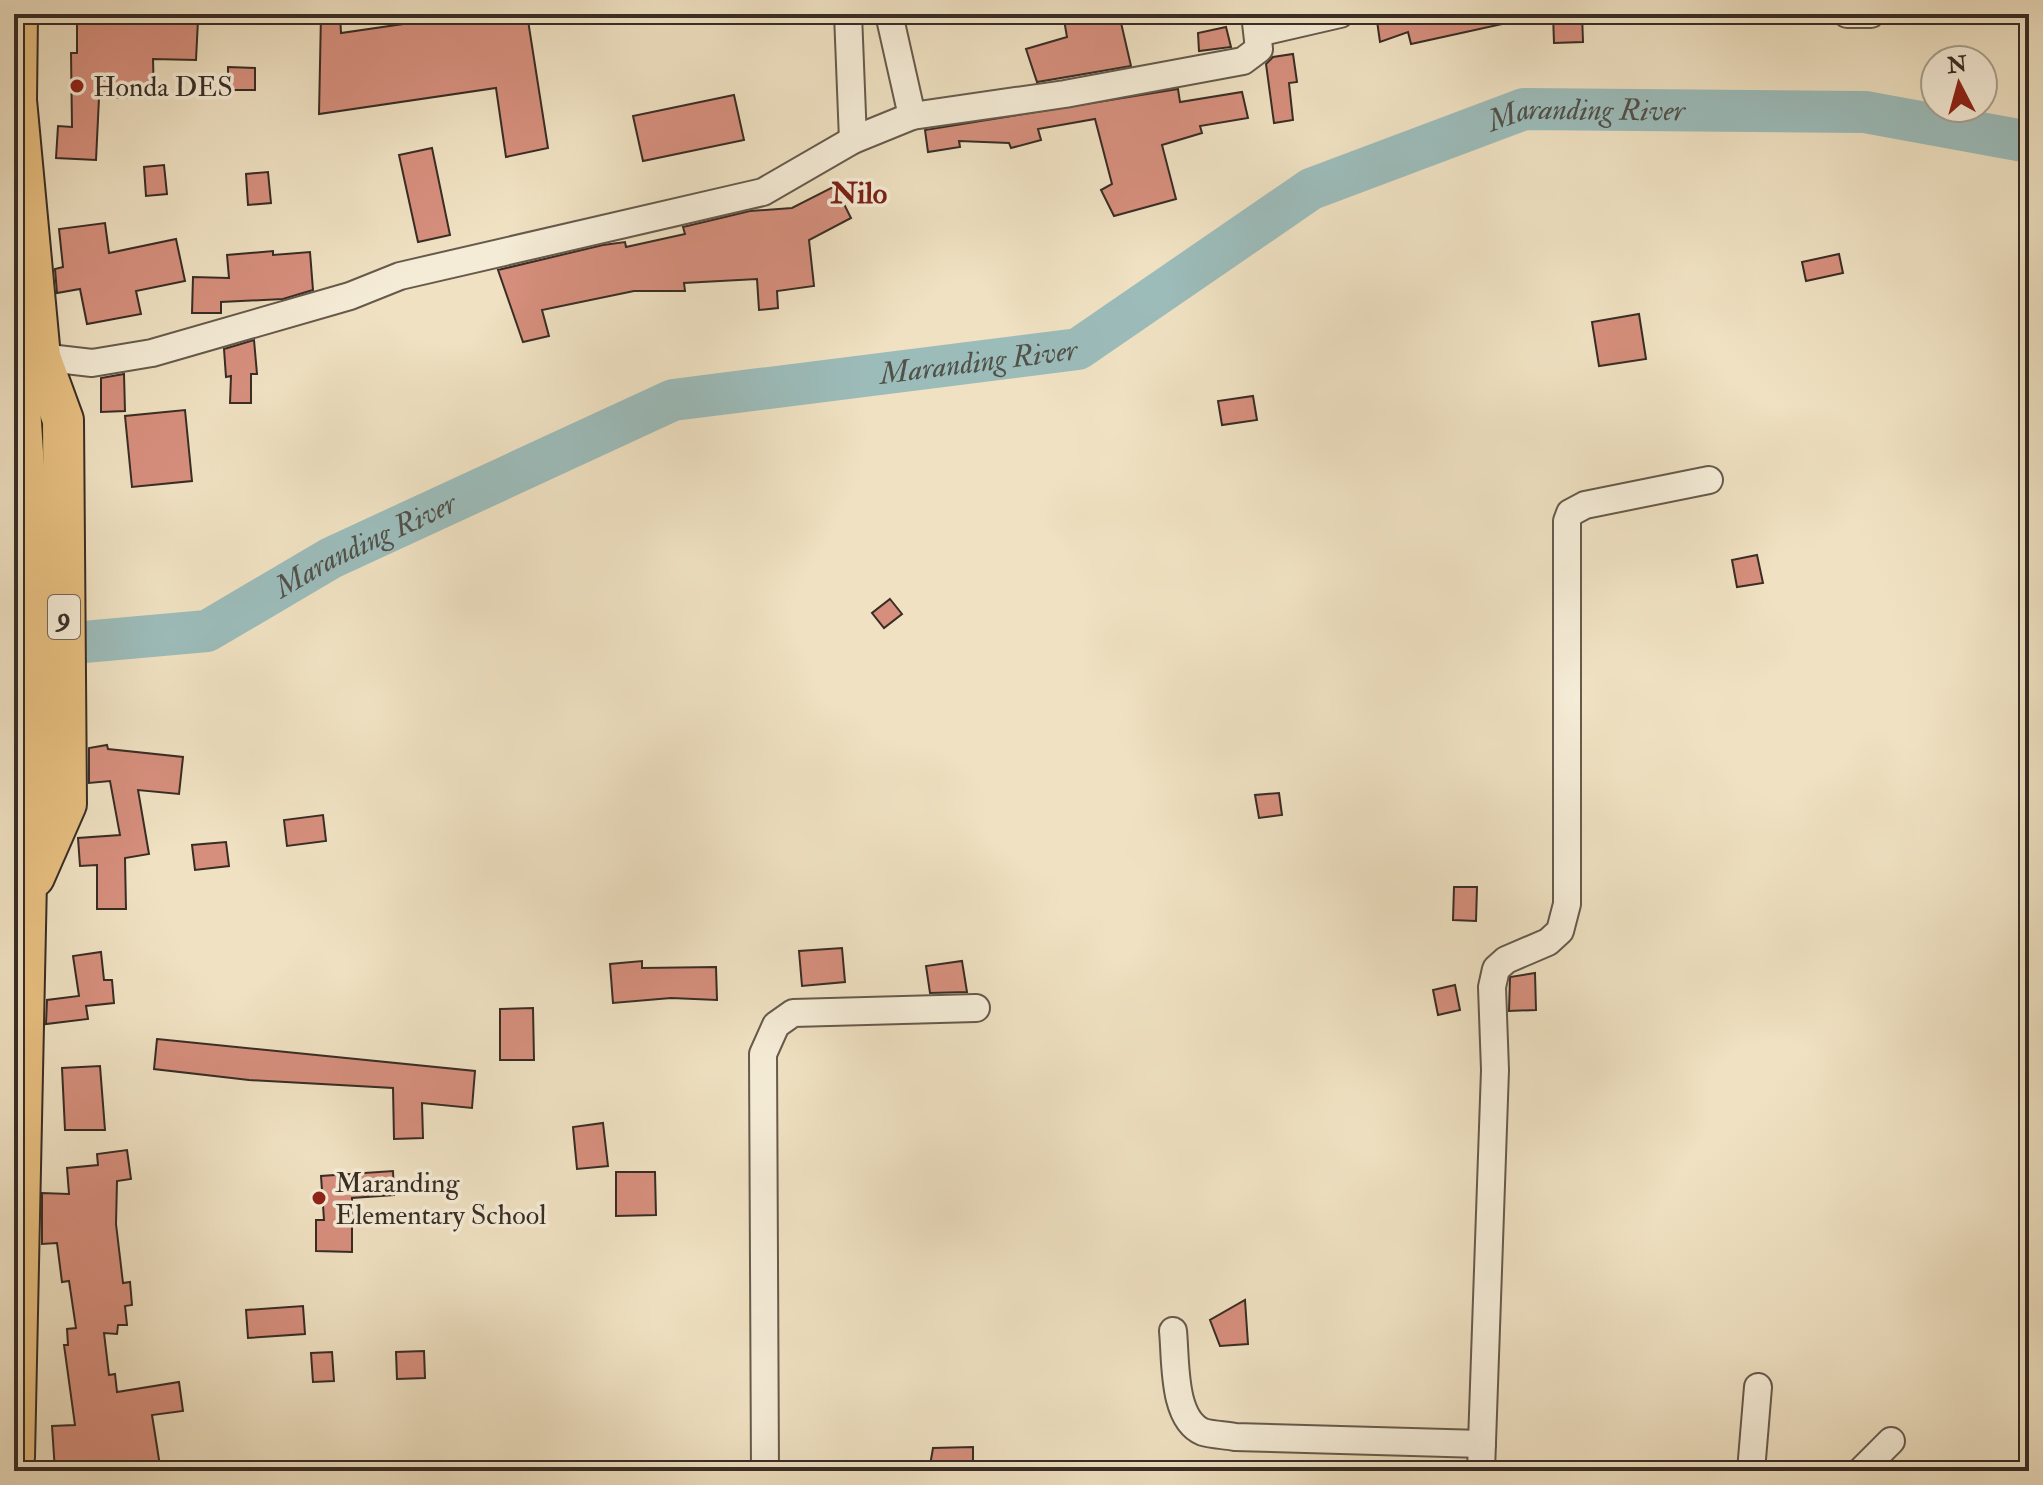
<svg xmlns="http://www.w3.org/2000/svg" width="2043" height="1485" viewBox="0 0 2043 1485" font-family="'IM FELL Double Pica',serif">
<rect width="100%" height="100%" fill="#efe1c2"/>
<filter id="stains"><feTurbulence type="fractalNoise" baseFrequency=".0025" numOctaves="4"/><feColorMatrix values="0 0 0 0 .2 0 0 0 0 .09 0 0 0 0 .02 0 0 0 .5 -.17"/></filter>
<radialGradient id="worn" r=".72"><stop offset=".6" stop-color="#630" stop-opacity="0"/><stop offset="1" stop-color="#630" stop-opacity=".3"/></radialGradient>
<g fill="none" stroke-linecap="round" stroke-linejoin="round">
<path stroke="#9cbcba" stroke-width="42" id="s1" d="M28 647 207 631 331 558 673 400 1078 349 1311 189 1524 109 1865 112 2029 142"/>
</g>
<g fill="#d68f7d" stroke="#382d25" stroke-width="2">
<polygon points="77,14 153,14 153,18 198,20 196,60 153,59 154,97 99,98 96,160 56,158 58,126 72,127 71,53 77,53"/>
<polygon points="321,14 340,14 341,33 472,14 527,14 548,148 506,157 496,88 319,114"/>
<polygon points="1063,14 1119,14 1131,66 1037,82 1026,49 1067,37"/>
<polygon points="1376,14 1515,14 1516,21 1411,44 1408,32 1380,42"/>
<polygon points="1553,14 1582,14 1583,42 1554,43"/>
<polygon points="1226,27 1231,47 1199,51 1198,33"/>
<polygon points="1293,54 1297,82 1289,83 1293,120 1274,123 1266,64 1273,57"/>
<polygon points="228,67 255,68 255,90 228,90"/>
<polygon points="1178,89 1180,102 1242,92 1248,118 1200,126 1202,133 1162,145 1176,199 1114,216 1101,190 1112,184 1095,119 1038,129 1041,140 1011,148 1009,143 959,141 960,147 928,152 925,130"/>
<polygon points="734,95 744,140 643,161 633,116"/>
<polygon points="432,148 450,235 418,242 399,155"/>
<polygon points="164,165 167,194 146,196 144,167"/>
<polygon points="268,172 271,203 248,205 246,174"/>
<polygon points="835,186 851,218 809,240 814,286 777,291 778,308 759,310 757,279 684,283 685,291 634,291 542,310 549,336 523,342 498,270 603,245 625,242 626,247 685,234 683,227 750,211 792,208"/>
<polygon points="105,223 109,253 176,239 185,281 136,291 141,314 87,324 80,289 57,293 55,269 63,267 59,229"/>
<polygon points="273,251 273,255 310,252 313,290 283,299 221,302 221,313 192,313 193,277 229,278 227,255"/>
<polygon points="1839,254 1843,273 1806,281 1802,262"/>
<polygon points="1639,314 1646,359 1599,366 1592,322"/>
<polygon points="254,340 257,374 251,374 251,403 230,403 231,376 226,377 224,349"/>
<polygon points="124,374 125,411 101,412 101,378"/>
<polygon points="1253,396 1257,420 1222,425 1218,401"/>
<polygon points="185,410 192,481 132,487 125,416"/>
<polygon points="1757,555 1763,583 1737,587 1732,560"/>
<polygon points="890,599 902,614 884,628 872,613"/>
<polygon points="107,745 108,749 183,757 179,794 138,790 149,854 125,858 126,909 97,909 97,865 80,866 78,838 120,835 110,781 89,783 89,748"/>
<polygon points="1279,793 1282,815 1259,818 1255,795"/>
<polygon points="323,815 326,841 287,846 284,820"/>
<polygon points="226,842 229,866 195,870 192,845"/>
<polygon points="1454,887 1477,887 1476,921 1453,920"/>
<polygon points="842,948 845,982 802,986 799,951"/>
<polygon points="101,952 104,980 112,980 114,1003 86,1006 88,1019 46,1024 47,1000 79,996 73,956"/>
<polygon points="642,961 642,968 716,967 717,1000 671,998 613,1003 610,964"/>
<polygon points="962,961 967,992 930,993 926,966"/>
<polygon points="1535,973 1536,1010 1509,1011 1510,977"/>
<polygon points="1455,985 1460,1010 1438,1015 1433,990"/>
<polygon points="533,1008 534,1060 500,1060 500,1009"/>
<polygon points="157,1039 475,1071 472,1108 422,1103 423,1138 394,1139 393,1088 249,1080 154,1069"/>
<polygon points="100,1066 105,1130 65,1130 62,1068"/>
<polygon points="603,1123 608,1166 577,1169 573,1127"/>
<polygon points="127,1150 131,1179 117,1181 116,1224 123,1283 130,1282 132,1305 125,1306 127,1325 118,1325 117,1334 104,1333 109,1375 115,1374 117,1392 179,1382 183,1411 152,1415 160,1466 129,1471 55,1471 52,1426 75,1425 64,1345 68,1345 67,1329 76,1328 69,1281 62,1282 57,1243 42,1244 42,1193 69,1194 67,1168 98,1165 97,1154"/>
<polygon points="393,1171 394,1195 352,1198 352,1252 316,1251 316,1220 324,1220 321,1176"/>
<polygon points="616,1172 655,1172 656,1215 616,1216"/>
<polygon points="1245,1300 1248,1344 1220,1346 1210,1320"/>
<polygon points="303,1306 305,1334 248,1338 246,1310"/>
<polygon points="424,1351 425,1378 397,1379 396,1352"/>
<polygon points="332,1352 334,1381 313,1382 311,1353"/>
<polygon points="973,1447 973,1471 929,1471 933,1448"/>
</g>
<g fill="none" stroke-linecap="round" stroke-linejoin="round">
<g stroke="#665a4c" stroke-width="30">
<g id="minor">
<polyline points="848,14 853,140"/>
<polyline points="889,14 912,116"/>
<polyline points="1847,14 1871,14"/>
<polyline points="1258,33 1340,14"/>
<polyline points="40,357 92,363 152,353 350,296 400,276 763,192 853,140 912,116 1065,94 1243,61 1259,49 1255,14"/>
<path d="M1173 1331C1176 1360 1172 1419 1203 1432 1213 1435 1225 1435 1235 1437L1482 1444"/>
<polyline points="765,1471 763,1054 776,1025 793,1013 976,1008"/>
<polyline points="1481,1471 1495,1070 1492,987 1496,969 1506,960 1548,942 1560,931 1567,904 1567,521 1570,513 1585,505 1709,480"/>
<polyline points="1751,1471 1758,1387"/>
<polyline points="1861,1471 1891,1441"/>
</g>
</g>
<g stroke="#382d25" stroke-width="44">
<g id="highway">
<polyline points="17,14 16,100 40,357 63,420 66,804 34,877"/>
<polyline points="14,1457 29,736 26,497 20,408 40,357"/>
</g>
</g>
<use href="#minor" stroke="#f5ecd7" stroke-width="26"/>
<use href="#highway" stroke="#e8c081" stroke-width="40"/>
</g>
<g fill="#8f2418" stroke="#f5ecd7" stroke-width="3">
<circle cx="77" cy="86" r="8"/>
<circle cx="319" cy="1198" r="8"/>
</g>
<g text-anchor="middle" stroke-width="7" stroke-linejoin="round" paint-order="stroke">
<rect fill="#f5ecd7" stroke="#71665a" stroke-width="2" x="48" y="595" width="32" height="44" rx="6"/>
<g font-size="26" font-weight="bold" fill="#382d25">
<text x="64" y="626">9</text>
</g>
<g font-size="28" fill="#382d25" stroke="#f5ecd7" text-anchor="start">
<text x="93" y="96">Honda DES</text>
<text x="335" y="1192">Maranding<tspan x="335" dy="32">Elementary School</tspan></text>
</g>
<g font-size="30" font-style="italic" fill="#51514a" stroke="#f5ecd7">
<text dy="10" stroke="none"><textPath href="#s1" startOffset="1680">Maranding River</textPath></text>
<text dy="10" stroke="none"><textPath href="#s1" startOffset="1008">Maranding River</textPath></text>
<text dy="10" stroke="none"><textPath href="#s1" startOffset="360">Maranding River</textPath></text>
</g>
<g font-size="30" font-weight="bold" fill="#7a1f14" stroke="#f5ecd7">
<text x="859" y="203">Nilo</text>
</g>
</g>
<rect width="2043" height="1485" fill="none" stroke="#efe1c2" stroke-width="48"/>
<rect x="16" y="16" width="2011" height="1453" fill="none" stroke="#382d25" stroke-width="4"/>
<rect x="24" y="24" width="1995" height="1437" fill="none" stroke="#382d25" stroke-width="2"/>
<g transform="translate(1959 84) rotate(354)"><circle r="38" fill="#f5ecd7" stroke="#a9a090" stroke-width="2"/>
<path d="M0-6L14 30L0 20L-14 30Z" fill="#8f2418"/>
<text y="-12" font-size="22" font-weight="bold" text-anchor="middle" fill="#382d25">N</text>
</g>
<rect width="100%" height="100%" filter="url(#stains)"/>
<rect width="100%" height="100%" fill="url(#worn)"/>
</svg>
